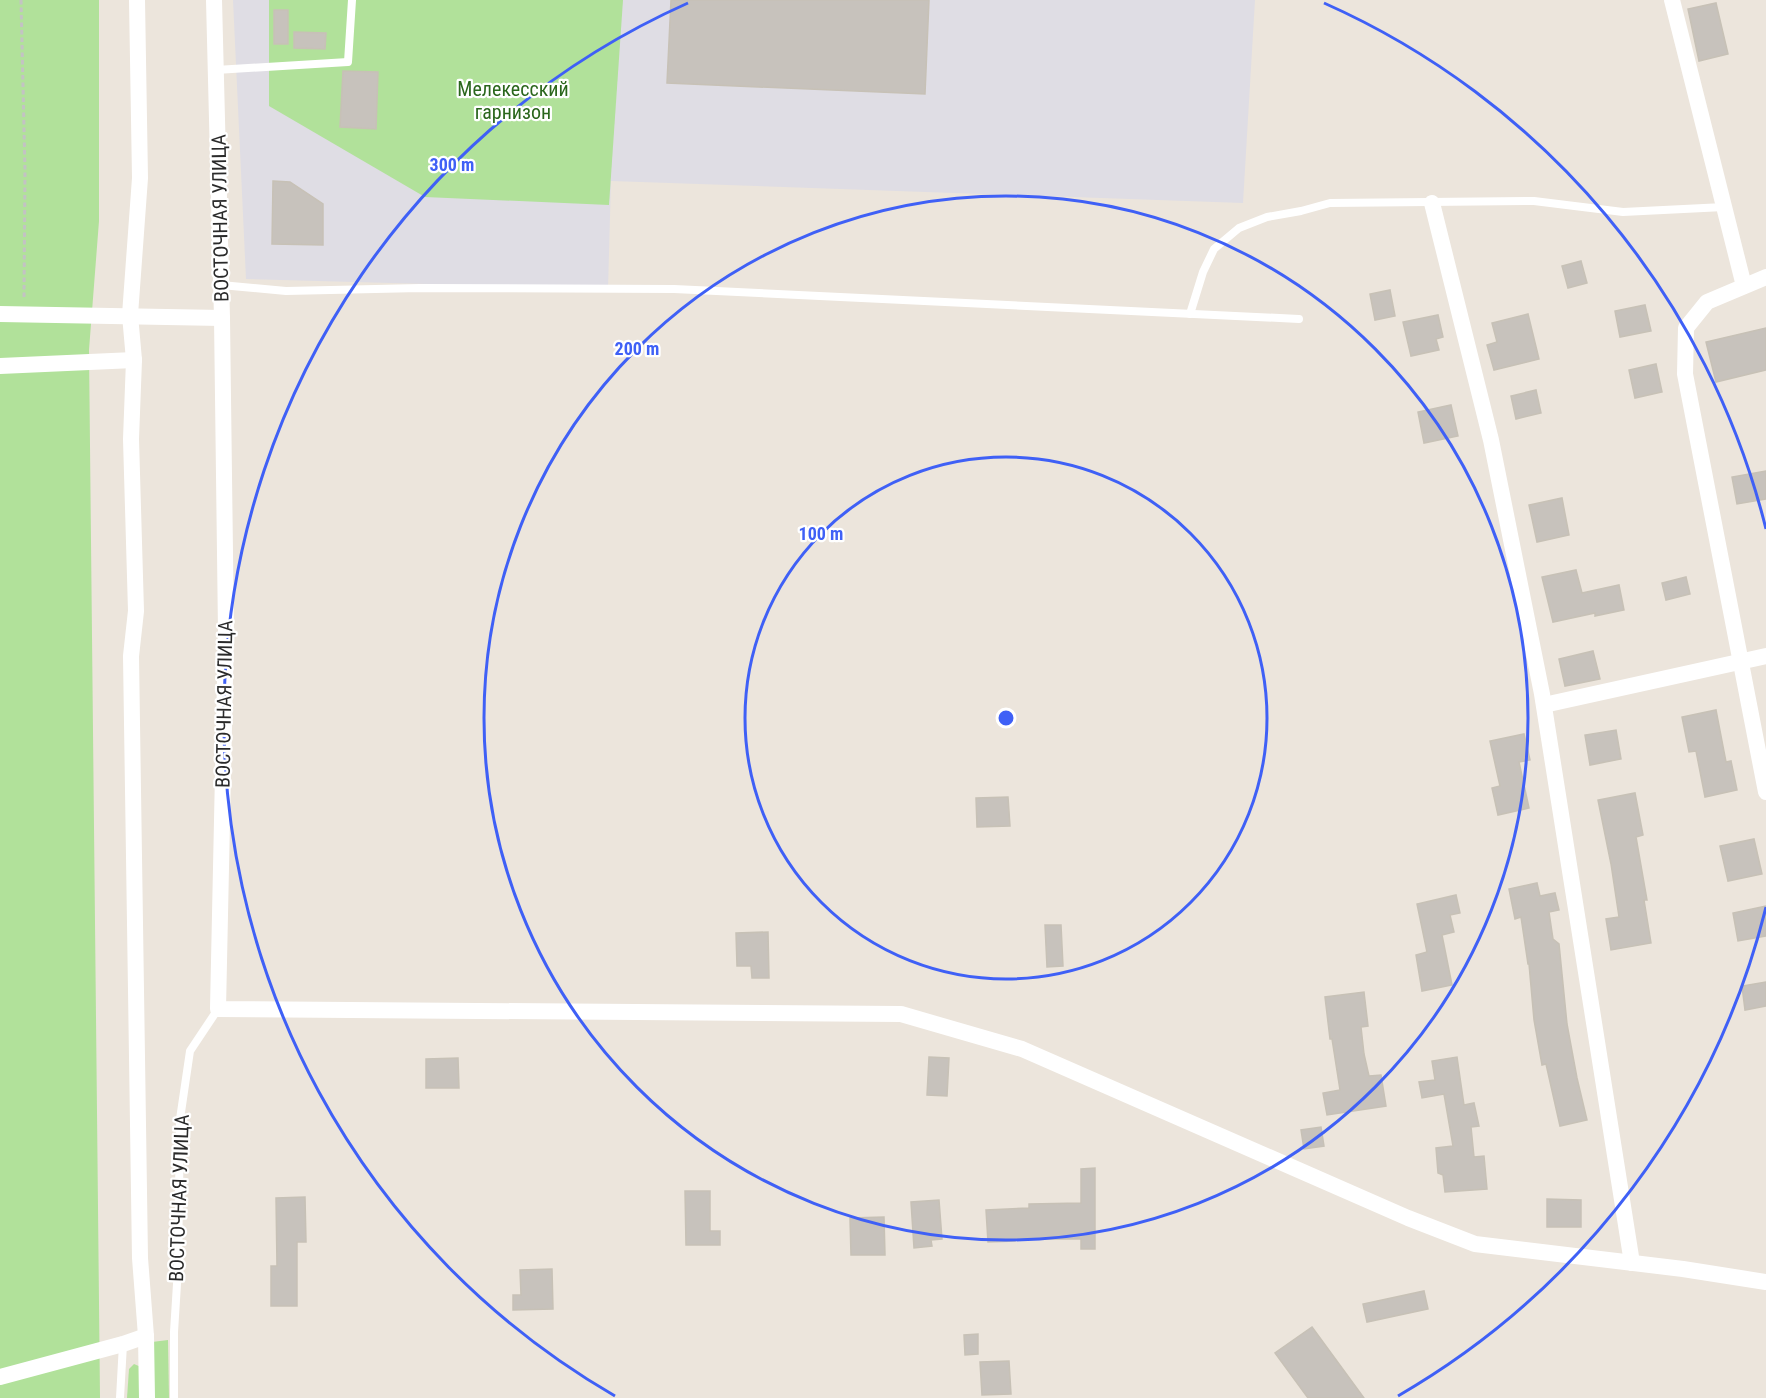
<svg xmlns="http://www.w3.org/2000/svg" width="1766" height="1398" viewBox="0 0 1766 1398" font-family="'Roboto Condensed',sans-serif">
<rect width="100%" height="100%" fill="#ece5dc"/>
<polygon fill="#dfdde4" points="233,0 1255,0 1243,203 611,181 608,289 246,279"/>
<g fill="#b1e19a">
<polygon points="0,0 99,0 99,221 89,350 100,1398 0,1398"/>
<polygon points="269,0 623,0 609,205 425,197 269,106"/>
<polygon points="168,1340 169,1398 153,1398 152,1342"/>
<polygon points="134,1364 141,1367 141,1398 127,1398 129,1369"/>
</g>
<g fill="#c7c2bc" stroke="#c7c1b6" stroke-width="1.5">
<polygon points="671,0 929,0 925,94 667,83"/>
<polygon points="1716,3 1728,54 1699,61 1688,9"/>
<rect x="274" y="10" width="14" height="34"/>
<polygon points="294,32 326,33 325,49 294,48"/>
<polygon points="343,71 378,72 376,129 340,127"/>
<polygon points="273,181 290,182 323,204 323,245 272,244"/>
<polygon points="1581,261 1587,283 1568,288 1562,266"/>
<polygon points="1390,290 1395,316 1375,320 1370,294"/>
<polygon points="1645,305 1651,331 1620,337 1615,311"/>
<polygon points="1528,314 1539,359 1494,370 1487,345 1497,342 1492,323"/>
<polygon points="1438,315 1443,337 1436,339 1439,350 1411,356 1403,322"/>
<polygon points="1766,328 1766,370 1716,382 1706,342"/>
<polygon points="1656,364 1662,392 1635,398 1629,370"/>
<polygon points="1536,390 1541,413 1516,419 1511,396"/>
<polygon points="1451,405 1458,436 1424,443 1418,412"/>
<polygon points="1766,471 1766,499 1737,504 1732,477"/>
<polygon points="1562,498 1569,535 1537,542 1529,505"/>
<polygon points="1576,570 1582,593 1619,585 1624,610 1595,616 1595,613 1553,622 1542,577"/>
<polygon points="1686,577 1690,594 1666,600 1662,583"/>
<polygon points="1593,651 1600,679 1565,686 1559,659"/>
<polygon points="1716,710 1726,762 1731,761 1737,790 1705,797 1696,751 1689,752 1682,717"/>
<polygon points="1616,730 1621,759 1590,765 1585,735"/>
<polygon points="1524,734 1530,760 1519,762 1529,808 1498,815 1492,788 1500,786 1490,741"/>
<polygon points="1635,793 1643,835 1636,837 1647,900 1644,900 1651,943 1611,950 1606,919 1619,917 1611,864 1598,800"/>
<polygon points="1008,797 1010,826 977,827 976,798"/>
<polygon points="1754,839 1762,874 1728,881 1720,846"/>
<polygon points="1537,883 1540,896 1555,893 1559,910 1549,912 1553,939 1559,944 1567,1024 1577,1078 1587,1120 1560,1126 1546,1064 1542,1065 1534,1020 1529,964 1528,964 1521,917 1515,919 1509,889"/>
<polygon points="1456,895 1460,913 1450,915 1454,932 1442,935 1452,985 1422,991 1416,955 1427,952 1417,904"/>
<polygon points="1766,906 1766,936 1738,941 1733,913"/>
<polygon points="1045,925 1061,925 1063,966 1047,967"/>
<polygon points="768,932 769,978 752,978 751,966 737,966 736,933"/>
<polygon points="1766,982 1766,1006 1745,1010 1742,986"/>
<polygon points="1364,992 1368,1026 1361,1027 1364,1054 1369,1076 1381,1075 1386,1106 1327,1115 1323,1093 1340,1090 1332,1039 1330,1039 1325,997"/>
<polygon points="929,1057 949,1058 947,1096 927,1095"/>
<polygon points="1457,1057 1464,1105 1474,1103 1479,1126 1471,1127 1474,1157 1484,1156 1487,1189 1445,1192 1443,1175 1438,1173 1436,1148 1453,1146 1444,1094 1422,1098 1419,1082 1435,1080 1432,1061"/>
<polygon points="458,1058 459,1088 426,1088 426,1059"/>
<polygon points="1321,1127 1324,1146 1304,1149 1301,1130"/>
<polygon points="1095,1168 1095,1249 1081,1249 1081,1239 1015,1239 1015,1241 988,1242 986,1210 1029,1208 1029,1204 1081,1203 1081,1169"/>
<polygon points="685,1191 710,1191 710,1231 720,1231 720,1245 686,1245"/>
<polygon points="305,1197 306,1242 297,1242 297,1306 271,1306 271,1266 277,1266 276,1198"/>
<polygon points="1547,1199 1581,1200 1581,1227 1547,1227"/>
<polygon points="939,1200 942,1239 931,1240 932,1246 914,1248 911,1202"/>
<polygon points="884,1217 885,1255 851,1255 850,1218"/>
<polygon points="552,1269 553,1309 513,1310 513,1295 521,1295 520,1270"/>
<polygon points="1424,1291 1428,1309 1367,1322 1363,1304"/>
<polygon points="1312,1327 1364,1398 1308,1398 1275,1353"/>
<polygon points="978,1334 978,1354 965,1355 964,1335"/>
<polygon points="1009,1361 1011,1394 982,1395 980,1362"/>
</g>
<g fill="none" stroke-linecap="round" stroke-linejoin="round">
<polyline stroke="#c3c3c3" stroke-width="3" stroke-dasharray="4.5 3" stroke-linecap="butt" points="21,0 25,171 24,297"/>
<g stroke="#fff" stroke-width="8">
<polyline points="216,70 348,62 352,0"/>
<polyline points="221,285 286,291 420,288 674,289 1299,319"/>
<polyline points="1190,314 1203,272 1214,249 1239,228 1267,217 1301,211 1330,203 1534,201 1623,212 1724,207"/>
<polyline points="120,1398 123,1344"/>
<polyline points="174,1398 174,1332 178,1268 180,1119 190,1051 218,1009"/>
</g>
<g stroke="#fff" stroke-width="16">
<polyline points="137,0 140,178 130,315 134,360 131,439 136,611 131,656 140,1258 146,1336 147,1398"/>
<polyline points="214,0 222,318 226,632 218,1009 901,1014 1022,1049 1408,1218 1475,1244 1683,1269 1766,1282"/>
<polyline points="1672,0 1744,286"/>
<polyline points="1432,203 1491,440 1542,694 1632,1263"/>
<polyline points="1766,277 1707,302 1686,328 1685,374 1766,792"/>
<polyline points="0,314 222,318"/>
<polyline points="0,366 134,360"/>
<polyline points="1544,705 1766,656"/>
<polyline points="0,1377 123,1344 146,1336"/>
</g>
</g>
<g fill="none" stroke="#3f60f6" stroke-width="3">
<circle cx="1006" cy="718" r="261"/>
<circle cx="1006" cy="718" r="522"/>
<path d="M1766 907A783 783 0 0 1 1398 1396M615 1396A783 783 0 0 1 688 3M1324 3A783 783 0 0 1 1766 529"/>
</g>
<g text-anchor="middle" stroke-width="4.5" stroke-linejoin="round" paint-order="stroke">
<g font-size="20" fill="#2a661c" stroke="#fff">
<text x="513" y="96">Мелекесский<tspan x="513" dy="23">гарнизон</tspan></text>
</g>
<g font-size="20" fill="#2a2a2a" stroke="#fff">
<text transform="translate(220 218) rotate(-91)" y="7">ВОСТОЧНАЯ УЛИЦА</text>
<text transform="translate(224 704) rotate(-89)" y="7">ВОСТОЧНАЯ УЛИЦА</text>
<text transform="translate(179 1198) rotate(-88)" y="7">ВОСТОЧНАЯ УЛИЦА</text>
</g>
</g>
<circle cx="1006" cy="718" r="9" fill="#3f60f6" stroke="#fff" stroke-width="3"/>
<g font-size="18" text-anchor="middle" font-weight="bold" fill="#3f60f6" stroke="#fff" stroke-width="4.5" stroke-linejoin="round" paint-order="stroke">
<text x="452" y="171">300 m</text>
<text x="637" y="355">200 m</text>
<text x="821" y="540">100 m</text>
</g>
</svg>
